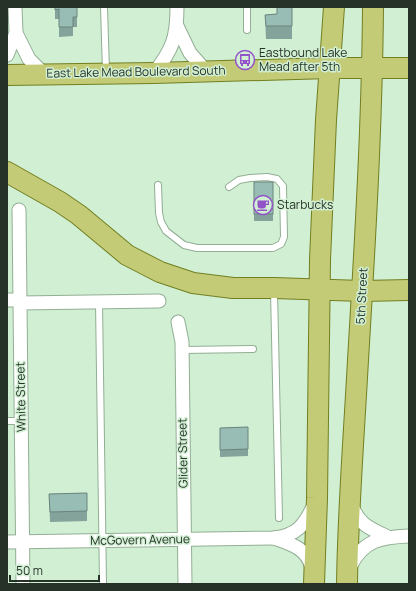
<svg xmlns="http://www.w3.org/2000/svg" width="416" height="591" viewBox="0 0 416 591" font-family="Manrope,sans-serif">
<rect width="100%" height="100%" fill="#d1efd3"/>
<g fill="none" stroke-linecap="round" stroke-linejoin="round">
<g stroke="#92ae94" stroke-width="8">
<g id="service">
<polyline points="104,7 106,72"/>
<polyline points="247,7 247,30"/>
<polyline points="158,185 159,213 161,222 166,231 184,245 197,248 273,248 281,244 284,237 283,186 277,179 267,177 250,178 239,180 229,187"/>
<polyline points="274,291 279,518"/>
<polyline points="99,302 103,584"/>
<polyline points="182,350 253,349"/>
<polyline points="7,421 21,421"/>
</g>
</g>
<g stroke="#92ae94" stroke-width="15">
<g id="minor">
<polyline points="177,26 190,53 206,71"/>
<polyline points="16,33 29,59 44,74"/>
<polyline points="7,55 16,33 15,7"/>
<path d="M154 73C173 49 177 37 177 7"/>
<polyline points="19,210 23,584"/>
<polyline points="7,300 20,300"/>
<polyline points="20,303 159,301"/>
<polyline points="178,322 182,342 185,584"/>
<path d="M351 503C358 524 368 528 388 537"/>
<path d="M274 538C291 544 307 548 312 568"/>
<path d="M7 542 274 538C297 535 304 526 314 505"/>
<path d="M350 567C363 540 381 537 409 536"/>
</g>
</g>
<g stroke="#727f20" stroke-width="22">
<g id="primary">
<polyline points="7,75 154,73 330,68 409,68"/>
<polyline points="7,172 60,202 79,215 127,255 160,272 193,283 233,288 274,288 362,291 409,290"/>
<polyline points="314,584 317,498 320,260 326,120 334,7"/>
<path d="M347 584C348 509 354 435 358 360 365 243 372 125 373 7"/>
</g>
</g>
<use href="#service" stroke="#fff" stroke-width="6"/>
<use href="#minor" stroke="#fff" stroke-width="13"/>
<use href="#primary" stroke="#c3cb77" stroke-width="20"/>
</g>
<g fill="#83a39b">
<polygon points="55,7 77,7 77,27 73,27 73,36 59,37 59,19 55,19"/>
<polygon points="292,7 292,39 266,39 265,15 277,14"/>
<rect x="254" y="182" width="19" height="39"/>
<polygon points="248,427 248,456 220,457 220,428"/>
<polygon points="87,493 87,521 50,522 49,494"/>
</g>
<g fill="#98bdb4" stroke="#6a847e">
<polygon points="55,7 77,7 77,17 73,17 73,27 59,27 59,9 55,10"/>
<polygon points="277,7 292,7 292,26 266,26 265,15 277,14"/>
<rect x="254" y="182" width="19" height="32"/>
<polygon points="248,427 248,449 220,450 220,428"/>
<polygon points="87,493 87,511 50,512 49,494"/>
</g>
<defs>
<g id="bus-ring" transform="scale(1)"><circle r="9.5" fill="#d1efd3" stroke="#9353c9" stroke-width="1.5"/><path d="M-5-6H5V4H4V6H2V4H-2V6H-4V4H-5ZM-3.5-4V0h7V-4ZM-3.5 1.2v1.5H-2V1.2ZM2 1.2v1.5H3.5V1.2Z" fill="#9353c9"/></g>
<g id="cafe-ring" transform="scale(1)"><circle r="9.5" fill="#d1efd3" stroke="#9353c9" stroke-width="1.5"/><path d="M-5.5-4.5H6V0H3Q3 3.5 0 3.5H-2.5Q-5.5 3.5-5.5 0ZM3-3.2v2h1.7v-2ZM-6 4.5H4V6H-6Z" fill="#9353c9"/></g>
</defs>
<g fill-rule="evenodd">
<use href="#bus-ring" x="245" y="60"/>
<use href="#cafe-ring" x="263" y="205"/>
</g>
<g text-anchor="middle" stroke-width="3" stroke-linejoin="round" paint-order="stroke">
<g font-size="12" fill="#263228" stroke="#d1efd3" text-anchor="start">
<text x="259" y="57">Eastbound Lake<tspan x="259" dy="14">Mead after 5th</tspan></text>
<text x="277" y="209">Starbucks</text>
</g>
<g font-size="12" fill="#263228" stroke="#d1efd3">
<text transform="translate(136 72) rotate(-1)" y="4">East Lake Mead Boulevard South</text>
<text transform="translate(362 296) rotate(-87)" y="4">5th Street</text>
<text transform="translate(21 397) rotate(-91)" y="4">White Street</text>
<text transform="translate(183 453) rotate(-91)" y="4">Glider Street</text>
<text transform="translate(140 540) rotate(-1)" y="4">McGovern Avenue</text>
</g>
</g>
<rect width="416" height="591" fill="none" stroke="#263228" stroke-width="16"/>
<path d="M10 575v6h89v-6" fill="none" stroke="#263228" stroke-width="2"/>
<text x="16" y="575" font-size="12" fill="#263228" stroke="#d1efd3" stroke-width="3" paint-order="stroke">50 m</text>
</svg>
